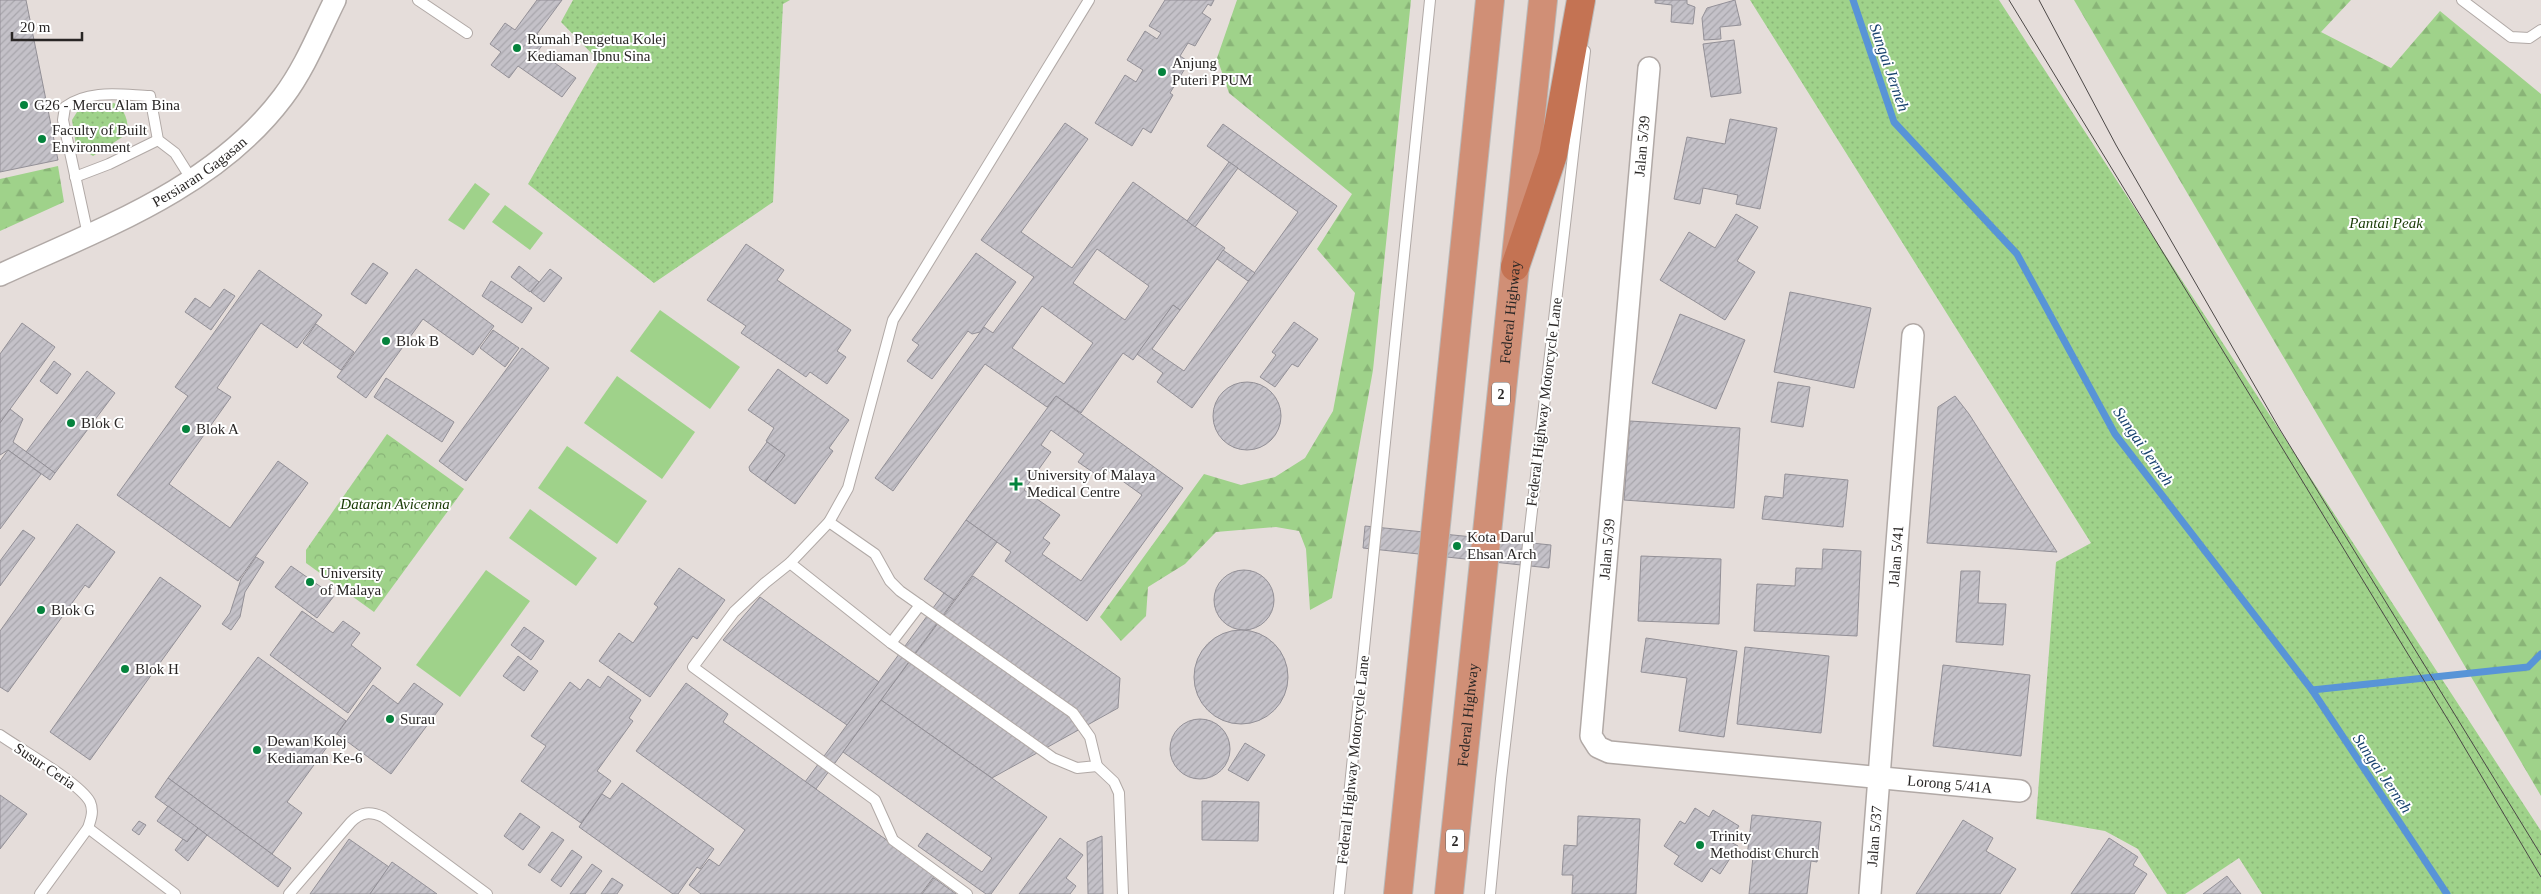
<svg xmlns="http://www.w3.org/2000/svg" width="2541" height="894" viewBox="0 0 2541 894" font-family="Georgia,serif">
<defs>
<pattern id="grass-dots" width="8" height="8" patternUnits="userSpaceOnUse" patternTransform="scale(1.25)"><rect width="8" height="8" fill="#9fd28a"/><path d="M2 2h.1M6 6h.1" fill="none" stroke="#89b477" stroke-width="1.8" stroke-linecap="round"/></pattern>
<pattern id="forest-firs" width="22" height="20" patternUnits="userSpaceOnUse" patternTransform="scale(1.25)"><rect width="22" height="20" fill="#9fd28a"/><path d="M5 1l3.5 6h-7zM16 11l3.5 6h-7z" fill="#89b477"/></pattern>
<pattern id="park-crowns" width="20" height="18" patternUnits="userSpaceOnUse" patternTransform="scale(1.25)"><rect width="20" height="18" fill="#9fd28a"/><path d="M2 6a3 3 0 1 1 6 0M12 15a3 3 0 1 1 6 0" fill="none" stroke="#89b477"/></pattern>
<pattern id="building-hatch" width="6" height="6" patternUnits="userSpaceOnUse" patternTransform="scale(1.25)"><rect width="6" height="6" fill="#c4c1c8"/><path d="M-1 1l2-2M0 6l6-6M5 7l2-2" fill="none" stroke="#a8a6ac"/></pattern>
</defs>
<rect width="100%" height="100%" fill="#e5ddda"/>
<g fill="url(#grass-dots)">
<polygon points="573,0 790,0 783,4 773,202 654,283 528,184 599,61 561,22"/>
<polygon points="1750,0 1999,0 2541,831 2541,894 2262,894 2239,858 2185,894 2167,894 2138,849 2105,831 2036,819 2056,562 2091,543"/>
<path d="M114 103C125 109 129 121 127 134L93 156 76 145 72 120 77 112Z"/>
</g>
<g fill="url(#forest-firs)">
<polygon points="1237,0 1411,0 1373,370 1332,598 1310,610 1306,549 1299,531 1276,527 1216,532 1185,564 1148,587 1146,616 1121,641 1100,617 1204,474 1241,485 1275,477 1305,458 1333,411 1355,293 1317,249 1352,194 1229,93 1217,58"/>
<polygon points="2074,0 2351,0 2321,32 2391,68 2440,11 2541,94 2541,796"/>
<polygon points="58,166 64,202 0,231 0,179"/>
</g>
<polygon fill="url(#park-crowns)" points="387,434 464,489 374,612 306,563 306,550"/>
<g fill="#9fd28a">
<polygon points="475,183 490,194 464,230 448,220"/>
<polygon points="505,205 543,233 530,250 492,222"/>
<polygon points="660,310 740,367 710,409 630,351"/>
<polygon points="617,376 695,432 662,479 584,423"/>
<polygon points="567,446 647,501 617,544 538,488"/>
<polygon points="530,509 597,558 576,586 509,538"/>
<polygon points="486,570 530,601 460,697 416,665"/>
</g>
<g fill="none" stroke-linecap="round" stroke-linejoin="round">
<g stroke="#5894d7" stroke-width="7">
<polyline points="1853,0 1894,122 2017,254 2115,434 2312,690 2447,894"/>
<polyline points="2312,690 2528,667 2541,654"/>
</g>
</g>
<g fill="url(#building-hatch)" stroke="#939097" fill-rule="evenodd">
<polygon points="0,0 26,0 58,160 0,172"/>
<polygon points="537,0 562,0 537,34 545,41 538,51 576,78 562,97 518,66 509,78 491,65 501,52 490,44 505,23 515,30"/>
<polygon points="1165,0 1214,0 1211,6 1208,4 1202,13 1211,19 1195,46 1188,43 1180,56 1189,62 1170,93 1173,95 1151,133 1143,128 1132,146 1095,123 1125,75 1136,82 1143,70 1127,60 1145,31 1157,39 1161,33 1149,26"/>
<polygon points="1655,0 1687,0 1687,4 1695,7 1693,24 1671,22 1672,5 1655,3"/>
<polygon points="1735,0 1741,25 1720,27 1721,39 1704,40 1702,18 1707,8"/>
<polygon points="1734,40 1741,93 1711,97 1703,44"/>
<polygon points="1730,119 1777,128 1760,209 1736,204 1738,195 1703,188 1700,204 1674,199 1687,137 1725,144"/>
<path d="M1065 123 1088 139 1021 232 1072 268 1133 182 1225 248 1180 310 1173 305 1133 360 1123 353 1081 413 1056 396 1047 407 985 364 893 491 875 478 984 327 993 333 1034 277 981 240ZM1097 249 1149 286 1125 320 1073 283ZM1042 306 1093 343 1064 384 1012 348Z"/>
<polygon points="1223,124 1337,206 1192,408 1157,382 1163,373 1137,354 1173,305 1180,310 1152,349 1184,371 1298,212 1207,146"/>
<polygon points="1229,162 1238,168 1195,227 1187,221"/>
<polygon points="1736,214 1758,227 1737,261 1755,272 1725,320 1660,280 1689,232 1715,248"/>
<polygon points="746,244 784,270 777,280 851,330 837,351 846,357 827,384 810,372 806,377 741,333 746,326 707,300"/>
<polygon points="1223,250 1255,273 1248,281 1217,259"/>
<polygon points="976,253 1016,282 980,332 972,334 968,331 932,379 907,361 919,345 912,340"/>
<polygon points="373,263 388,273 366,304 351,294"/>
<polygon points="519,266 539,282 530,292 511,277"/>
<polygon points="416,269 494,326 473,355 423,319 366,398 337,377"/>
<polygon points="550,269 562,278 544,302 531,292"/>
<polygon points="259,270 322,315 297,348 261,323 217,388 231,397 169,484 230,528 278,461 308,483 238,581 117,495 188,396 175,387"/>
<polygon points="491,281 532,308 522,323 482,296"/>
<polygon points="224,289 235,296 211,330 185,312 195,298 210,308"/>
<polygon points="1790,292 1871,308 1854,388 1774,372"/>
<polygon points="1680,314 1745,340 1716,409 1652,383"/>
<polygon points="1294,322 1318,339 1298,367 1292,364 1275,387 1260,377 1276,355 1272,352"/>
<polygon points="22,323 55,347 0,423 0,354"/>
<polygon points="316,324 354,352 341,370 303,343"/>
<polygon points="493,330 519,348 505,367 480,348"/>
<polygon points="522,348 549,368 466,481 439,461"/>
<polygon points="54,361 71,374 57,394 40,381"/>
<polygon points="778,369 849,420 829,448 833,451 795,504 765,482 785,455 766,441 774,428 748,410"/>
<polygon points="87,371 115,393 55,473 26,452"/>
<polygon points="386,378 454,422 442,442 374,397"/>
<circle cx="1247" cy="416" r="34"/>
<polygon points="1778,382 1810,387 1803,427 1771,422"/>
<path d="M1056 396 1183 488 1087 621 1005 561 1011 552 966 520ZM1051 430 1084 454 1078 462 1097 475 1103 467 1142 495 1081 581 1042 554 1050 543 1043 538 1060 515 1024 490 1051 452 1041 445Z"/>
<polygon points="1955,396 1969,414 2057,552 1927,543 1938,407"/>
<polygon points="10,409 23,419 13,442 55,473 50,480 8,450 0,455 0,423"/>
<polygon points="1630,421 1740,428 1734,508 1624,500"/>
<polygon points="767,442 785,455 765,482 750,471 749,467"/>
<polygon points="8,450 41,474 0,529 0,461"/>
<polygon points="1785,474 1848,480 1843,527 1762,519 1765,496 1783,498"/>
<polygon points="966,520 997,542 954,600 924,579"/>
<polygon points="77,524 115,552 89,588 85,585 8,692 0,687 0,631"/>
<polygon points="1365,526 1551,545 1549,568 1363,548"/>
<polygon points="23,530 35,538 0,586 0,561"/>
<polygon points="1823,549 1861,551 1857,636 1754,631 1757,584 1795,586 1796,568 1822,569"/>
<polygon points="1641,556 1721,559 1719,624 1638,621"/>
<polygon points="256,557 264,562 245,592 240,617 231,630 222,624 230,613 241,579"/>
<polygon points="291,566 334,596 317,618 275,587"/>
<polygon points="679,568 725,600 697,639 693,636 650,697 599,661 619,633 633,643 658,607 654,604"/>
<circle cx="1244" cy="600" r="30"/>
<polygon points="1961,571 1980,571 1978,603 2006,604 2003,645 1956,642"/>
<polygon points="973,576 1120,678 1118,708 992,778 881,700"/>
<polygon points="160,577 201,606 90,760 50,732"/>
<polygon points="944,593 954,600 816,789 805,782"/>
<polygon points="760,597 879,682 847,725 723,640"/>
<polygon points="302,611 333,633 343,621 360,633 351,645 381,668 348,713 270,655"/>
<polygon points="524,627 544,641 531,660 511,645"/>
<circle cx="1241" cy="677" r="47"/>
<polygon points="1646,638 1737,651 1724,737 1679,731 1687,678 1641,672"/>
<polygon points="1745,647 1829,656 1821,733 1737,724"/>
<polygon points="518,656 538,671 524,691 503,676"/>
<polygon points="258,657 346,721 287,802 302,813 272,854 168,778"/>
<polygon points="1943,665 2030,675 2021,756 1933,746"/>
<polygon points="608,676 641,700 629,718 633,721 597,771 611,781 581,823 521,781 546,746 531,736 570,682 580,690 588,679 600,688"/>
<polygon points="414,683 443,704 391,774 337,734 373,685 398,704"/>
<polygon points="686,683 728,714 723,722 935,875 921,894 701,894 689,885 709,859 719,866 745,830 636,751"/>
<polygon points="881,700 1047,817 991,894 986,894 918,846 927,833 982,872 992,858 843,752"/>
<circle cx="1200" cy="749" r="30"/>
<polygon points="1245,743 1265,755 1248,781 1228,770"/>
<polygon points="168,778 291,868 278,887 155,797"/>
<polygon points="622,783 714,849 700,869 697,867 678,894 673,894 579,827 602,794 610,799"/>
<polygon points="0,795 27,814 0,849"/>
<polygon points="1202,801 1259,802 1258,841 1202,840"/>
<polygon points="168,806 198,828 187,842 157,821"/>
<polygon points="1695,808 1709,817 1713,810 1739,826 1729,841 1738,846 1720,874 1711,868 1702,882 1674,864 1679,856 1664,846 1680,821 1685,824"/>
<polygon points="520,813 540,827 523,850 504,836"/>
<polygon points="1752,815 1821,822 1817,862 1811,861 1807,894 1749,894 1753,857 1747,856"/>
<polygon points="1578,816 1640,819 1636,894 1572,894 1573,875 1562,875 1564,845 1577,846"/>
<polygon points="1963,820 1993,838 1986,851 2016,869 2000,894 1916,894"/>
<polygon points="139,821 146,825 139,835 132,830"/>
<polygon points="198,828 207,835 188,861 175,850 183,839 187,842"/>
<polygon points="552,832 564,840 540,873 528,865"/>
<polygon points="1102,836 1103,894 1088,894 1087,842"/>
<polygon points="1060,838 1083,855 1066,878 1076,886 1070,894 1019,894"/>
<polygon points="2109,838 2138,857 2133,865 2147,874 2134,894 2071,894"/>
<polygon points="349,839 389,867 370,894 310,894"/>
<polygon points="572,850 582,857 561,887 551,880"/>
<polygon points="392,862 437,894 370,894"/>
<polygon points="592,864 602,871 585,894 570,894"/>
<polygon points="2227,876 2241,894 2203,894"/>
<polygon points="612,878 623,885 617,894 601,894"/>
<polygon points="934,878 956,894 922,894"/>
</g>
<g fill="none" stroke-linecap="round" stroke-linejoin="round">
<g stroke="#b1a9a6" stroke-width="12">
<g id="service">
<polyline points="418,0 467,33"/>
<polyline points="2462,0 2511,37 2529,38 2541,30"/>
<polyline points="75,177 109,164 158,140"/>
<path d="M88 235 63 120 65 107C89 89 122 95 150 96L158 140 175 153 192 180"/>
<polyline points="790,563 891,643 1053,758 1077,768 1097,766 1090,737 1073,713 900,591 890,581 875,554 829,522"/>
<polyline points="891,643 920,605"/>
<path d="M0 735C20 749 80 783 90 802 94 811 91 819 88 828L40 894"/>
<polyline points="1097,766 1114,782 1119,793 1123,894"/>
<polyline points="88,828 175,894"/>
<path d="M289 894 351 822C361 812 370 811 383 817L487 894"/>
<polyline points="967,894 893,840 875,800 693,667 734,612 765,583 790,563 829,522 848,488 893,320 1089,0"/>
<polyline points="1339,894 1430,0"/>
<polyline points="1490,894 1501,779 1585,51"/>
</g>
</g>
<g stroke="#b1a9a6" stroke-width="24">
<g id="minor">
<path id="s1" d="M1649 68 1591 736 1598 747 1609 752 2020 791"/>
<path id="s2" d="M0 275C100 229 215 188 283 97 305 68 319 32 335 0"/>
<path id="s3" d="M1870 894 1913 335"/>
</g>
</g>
<g stroke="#bbbab9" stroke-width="30">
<g id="trunk">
<polyline points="1398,894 1490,0"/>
<path id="s4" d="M1449 894 1543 0"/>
</g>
</g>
<g stroke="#bbbab9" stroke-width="30">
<polyline id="motorway" points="1515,267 1553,155 1581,0"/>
</g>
<use href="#service" stroke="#fff" stroke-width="10"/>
<use href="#minor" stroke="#fff" stroke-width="21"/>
<use href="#trunk" stroke="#d08f76" stroke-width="28"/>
<use href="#motorway" stroke="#c47353" stroke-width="28"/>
<g stroke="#4c4847" stroke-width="1">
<polyline points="2009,0 2453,728 2541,877"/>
<polyline points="2039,0 2116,145 2279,428 2541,855"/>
</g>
</g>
<g fill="#05833d" stroke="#fff" stroke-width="2">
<circle cx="517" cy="48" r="5"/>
<circle cx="1162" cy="72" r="5"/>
<circle cx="24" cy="105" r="5"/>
<circle cx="42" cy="139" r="5"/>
<circle cx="386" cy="341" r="5"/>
<circle cx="71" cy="423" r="5"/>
<circle cx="186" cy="429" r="5"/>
<path d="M1013.5 476.5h5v5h5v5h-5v5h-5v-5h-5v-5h5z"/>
<circle cx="1457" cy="546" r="5"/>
<circle cx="310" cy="582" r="5"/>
<circle cx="41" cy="610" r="5"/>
<circle cx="125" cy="669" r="5"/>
<circle cx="390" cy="719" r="5"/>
<circle cx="257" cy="750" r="5"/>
<circle cx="1700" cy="845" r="5"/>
</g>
<g text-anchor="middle" stroke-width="4" stroke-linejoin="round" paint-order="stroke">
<g fill="#fff" stroke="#696766" stroke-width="1">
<rect x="1492" y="382.5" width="18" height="23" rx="4"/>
<rect x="1446" y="829.5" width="18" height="23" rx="4"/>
</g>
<g font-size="14" font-weight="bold" fill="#292625">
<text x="1501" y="399">2</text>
<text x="1455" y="846">2</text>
</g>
<g font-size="15" fill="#292625" stroke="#fff" text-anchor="start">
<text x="527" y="44">Rumah Pengetua Kolej<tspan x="527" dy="17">Kediaman Ibnu Sina</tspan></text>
<text x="1172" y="68">Anjung<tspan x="1172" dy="17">Puteri PPUM</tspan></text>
<text x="34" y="110">G26 - Mercu Alam Bina</text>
<text x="52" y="135">Faculty of Built<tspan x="52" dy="17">Environment</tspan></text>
<text x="396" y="346">Blok B</text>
<text x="81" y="428">Blok C</text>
<text x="196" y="434">Blok A</text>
<text x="1027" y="480">University of Malaya<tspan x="1027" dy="17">Medical Centre</tspan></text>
<text x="1467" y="542">Kota Darul<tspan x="1467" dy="17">Ehsan Arch</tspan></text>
<text x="320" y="578">University<tspan x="320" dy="17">of Malaya</tspan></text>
<text x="51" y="615">Blok G</text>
<text x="135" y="674">Blok H</text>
<text x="400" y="724">Surau</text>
<text x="267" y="746">Dewan Kolej<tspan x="267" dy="17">Kediaman Ke-6</tspan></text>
<text x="1710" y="841">Trinity<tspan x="1710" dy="17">Methodist Church</tspan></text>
</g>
<g font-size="15" fill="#292625" stroke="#fff">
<text transform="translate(1642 146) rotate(-85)" y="5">Jalan 5/39</text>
<text dy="5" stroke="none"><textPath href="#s2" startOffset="225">Persiaran Gagasan</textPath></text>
<text dy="5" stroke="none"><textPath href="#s4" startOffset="585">Federal Highway</textPath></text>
<text transform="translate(1544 402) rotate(-83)" y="5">Federal Highway Motorcycle Lane</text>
<text transform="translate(1607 549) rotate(-85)" y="5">Jalan 5/39</text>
<text dy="5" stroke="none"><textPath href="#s3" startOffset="339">Jalan 5/41</textPath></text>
<text dy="5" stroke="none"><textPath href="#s4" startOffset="180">Federal Highway</textPath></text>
<text transform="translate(1353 760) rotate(-84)" y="5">Federal Highway Motorcycle Lane</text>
<text transform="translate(45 766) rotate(34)" y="5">Susur Ceria</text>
<text dy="5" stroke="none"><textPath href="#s1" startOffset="1038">Lorong 5/41A</textPath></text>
<text dy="5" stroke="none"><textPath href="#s3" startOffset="58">Jalan 5/37</textPath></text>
</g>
<g font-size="15" font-style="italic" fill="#183a04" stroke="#fff">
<text x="2386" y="228">Pantai Peak</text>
<text x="395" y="509">Dataran Avicenna</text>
</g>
<g font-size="16" font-style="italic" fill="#18426e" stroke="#fff">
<text transform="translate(1890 67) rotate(71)" y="6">Sungai Jerneh</text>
<text transform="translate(2144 446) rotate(55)" y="6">Sungai Jerneh</text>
<text transform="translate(2383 773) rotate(56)" y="6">Sungai Jerneh</text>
</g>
</g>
<path d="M12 32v8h70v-8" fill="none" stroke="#292625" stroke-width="2.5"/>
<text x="20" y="32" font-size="15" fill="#292625" stroke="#ffffff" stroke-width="4" paint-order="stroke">20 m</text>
</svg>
